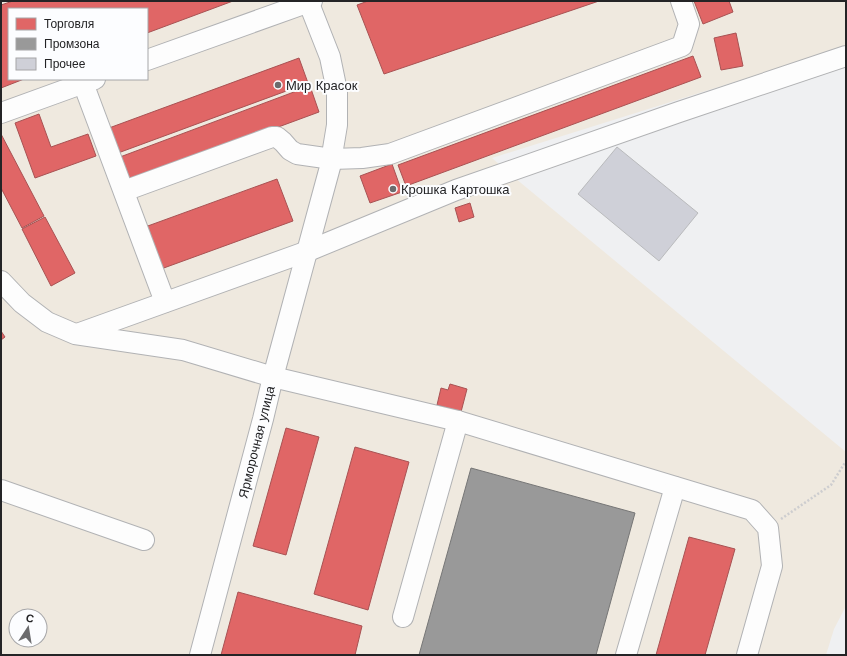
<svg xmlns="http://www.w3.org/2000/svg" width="847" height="656" viewBox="0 0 847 656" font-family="'Work Sans',sans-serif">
<rect width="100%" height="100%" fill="#eff0f2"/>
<path fill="#efe9df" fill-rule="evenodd" d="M1 1H846V47L492 158 521 183 846 452V606L834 629 826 655H1ZM9 9H147V79H9ZM16 616H40V640H16Z"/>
<g fill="#e06666" stroke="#a85253">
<polygon points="13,1 233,1 147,33 147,9 9,9 9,79 24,79 1,88 1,5"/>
<polygon points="368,1 599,1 384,74 357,5"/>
<polygon points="694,1 729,1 733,12 703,24"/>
<polygon points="736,33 743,66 721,70 714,38"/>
<polygon points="693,56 701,77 406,186 398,165"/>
<polygon points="299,58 308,83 118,153 109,128"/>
<polygon points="310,86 319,112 129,182 120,157"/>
<polygon points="39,114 51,147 88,134 96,156 35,178 15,123"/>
<polygon points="1,134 44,216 22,228 1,188"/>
<polygon points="392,164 402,192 370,203 360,176"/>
<polygon points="277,179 293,221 161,269 145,227"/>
<polygon points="470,203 474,217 459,222 455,208"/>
<polygon points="45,217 75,273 51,286 22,229"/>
<polygon points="1,331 5,337 1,340"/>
<polygon points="450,384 467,389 461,412 437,405 441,388 448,390"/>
<polygon points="286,428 319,437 286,555 253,546"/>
<polygon points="355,447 409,462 368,610 314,594"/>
<polygon points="689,537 735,549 705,655 656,655"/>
<polygon points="238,592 362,626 355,655 221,655"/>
</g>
<polygon fill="#999" stroke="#767676" points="471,468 635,513 596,655 419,655"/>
<polygon fill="#cfd0d8" stroke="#b9babc" points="617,147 698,213 659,261 578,194"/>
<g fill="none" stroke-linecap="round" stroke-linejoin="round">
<g stroke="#b1b2b4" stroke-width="22">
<g id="minor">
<polyline points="147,60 312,1"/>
<polyline points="83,83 165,302"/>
<polyline points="1,113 95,79"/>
<polyline points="124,191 272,137 277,137 283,142 290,150 297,154 332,159 362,158 390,154 682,46 689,24 681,1"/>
<polyline points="1,281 22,303 47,322 75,334 183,350 273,377 458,421 752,510 768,528 772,566 747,655"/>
<polyline points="77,334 308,251 456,190 679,112 846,56"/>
<polyline points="1,490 144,540"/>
<polyline points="403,617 458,421"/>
<polyline points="200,655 263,419 273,377 330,167 337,125 337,91 330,57 308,1"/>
<polyline points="626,655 675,487"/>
</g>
</g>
<polyline stroke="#cdcdcf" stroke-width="2.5" stroke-dasharray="2 2" stroke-linecap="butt" points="781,519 831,485 846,461"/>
<use href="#minor" stroke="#fdfdfd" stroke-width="20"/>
</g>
<g fill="#6b6b6d" stroke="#fcfdff" stroke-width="1.5">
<circle cx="278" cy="85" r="4"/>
<circle cx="393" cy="189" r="4"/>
</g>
<g text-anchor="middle" stroke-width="4" stroke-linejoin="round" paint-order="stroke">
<g font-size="13" fill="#242426" stroke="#fcfdff" text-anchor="start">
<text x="286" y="90">Мир Красок</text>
<text x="401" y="194">Крошка Картошка</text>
</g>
<g font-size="13" fill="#242426" stroke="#fcfdff">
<text transform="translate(256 442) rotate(-76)" y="5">Ярморочная улица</text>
</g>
</g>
<rect width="847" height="656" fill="none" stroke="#242426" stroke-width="4"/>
<rect x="8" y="8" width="140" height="72" fill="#fcfdff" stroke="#a6a6a8"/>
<rect x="16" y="18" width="20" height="12" fill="#e06666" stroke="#a6a6a8"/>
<text x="44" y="28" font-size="12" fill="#242426">Торговля</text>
<rect x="16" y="38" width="20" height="12" fill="#999999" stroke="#a6a6a8"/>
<text x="44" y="48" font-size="12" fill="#242426">Промзона</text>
<rect x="16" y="58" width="20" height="12" fill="#cfd0d8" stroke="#a6a6a8"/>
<text x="44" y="68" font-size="12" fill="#242426">Прочее</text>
<g transform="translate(28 628) rotate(12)"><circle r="19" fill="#fcfdff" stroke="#a6a6a8"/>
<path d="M0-3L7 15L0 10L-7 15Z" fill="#6b6b6d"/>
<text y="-6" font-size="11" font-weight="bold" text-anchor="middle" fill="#242426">С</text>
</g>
</svg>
